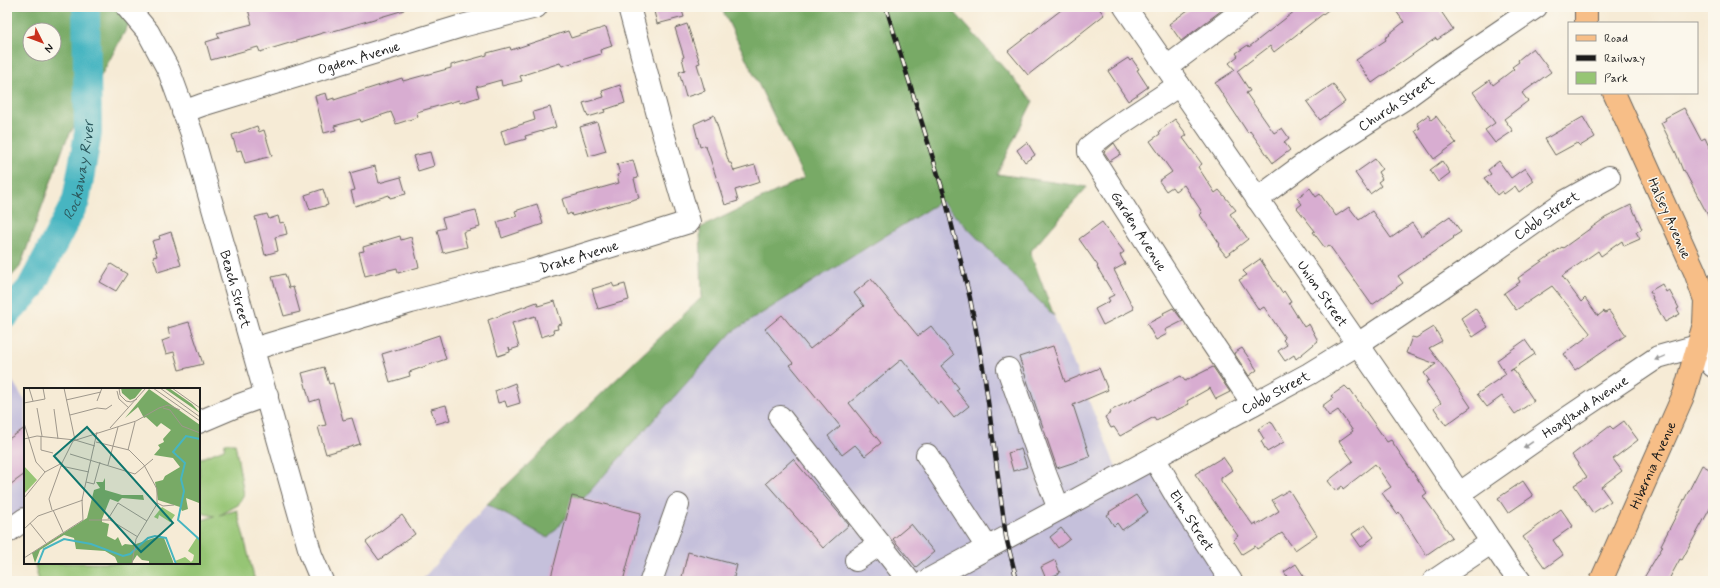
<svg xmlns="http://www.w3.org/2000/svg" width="1720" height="588" viewBox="0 0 1720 588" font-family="Mynerve,sans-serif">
<rect width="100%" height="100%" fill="#fbf7ec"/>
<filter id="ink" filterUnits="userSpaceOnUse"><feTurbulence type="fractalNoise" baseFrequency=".025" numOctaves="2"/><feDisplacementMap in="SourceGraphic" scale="8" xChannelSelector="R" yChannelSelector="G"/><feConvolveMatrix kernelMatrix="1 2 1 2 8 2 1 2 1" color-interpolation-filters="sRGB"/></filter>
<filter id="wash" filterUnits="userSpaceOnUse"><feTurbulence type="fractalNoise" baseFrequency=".012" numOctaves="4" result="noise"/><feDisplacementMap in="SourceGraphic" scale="16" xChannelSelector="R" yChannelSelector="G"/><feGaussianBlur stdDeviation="0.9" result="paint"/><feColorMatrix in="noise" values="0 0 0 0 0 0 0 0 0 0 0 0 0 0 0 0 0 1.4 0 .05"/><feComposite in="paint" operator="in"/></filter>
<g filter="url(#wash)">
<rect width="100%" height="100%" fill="#f6ebd6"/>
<g fill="#c5c0db">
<polygon points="942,201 1054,316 1121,479 1151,464 1231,581 421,581 487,504 548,538 732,332"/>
<polygon points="7,372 25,401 25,525 7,538"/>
</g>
<polygon fill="#96c574" stroke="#597048" points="225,443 235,443 244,495 238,505 220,515 237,510 255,581 39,581 35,565 43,563 199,563 199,521 215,516 205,514 199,510 199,459 224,449"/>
<g fill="#78aa66" stroke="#4a6341" fill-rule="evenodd">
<path d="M7 7H138L65 143 20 267 7 281ZM30 30H54V54H30Z"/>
<polygon points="721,7 950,7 1033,101 997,174 1087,187 1030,252 1054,316 941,201 732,332 548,538 487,504 702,297 700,228 804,178"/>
</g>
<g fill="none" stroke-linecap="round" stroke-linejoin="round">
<path stroke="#46b5c1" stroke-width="28" id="s1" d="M7 314 30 289 76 201 88 133 86 7"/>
</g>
<g id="blocks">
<g fill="#d8add1">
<polygon points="254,7 404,7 404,10 344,28 330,32 329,31 260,52 258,47 211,60 206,42 219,38 217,33 252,24 248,9"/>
<polygon points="653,7 681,7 684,17 657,24"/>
<polygon points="1065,7 1098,7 1104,15 1028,75 1008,51"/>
<polygon points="1192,7 1226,7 1181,41 1169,24"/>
<polygon points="1300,7 1332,7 1274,52 1270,46 1237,71 1250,91 1246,93 1274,133 1282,128 1289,138 1284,142 1290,150 1273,163 1250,131 1248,133 1215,83 1235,70 1229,63 1238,56 1236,53 1248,45 1249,47"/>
<polygon points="1393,7 1438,7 1453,29 1437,40 1436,38 1372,83 1356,60 1386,40 1385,38 1390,35 1389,34 1404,22"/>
<polygon points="687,24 700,63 697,64 705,91 686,97 679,72 685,70 682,58 684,57 675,28"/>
<polygon points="606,27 612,46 600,50 601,54 562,66 560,63 520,76 522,81 502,86 501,80 476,87 479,97 460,103 459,100 417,112 418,117 396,124 391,112 361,122 360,119 334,126 336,130 324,133 315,96 326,93 328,100 334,98 334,100 402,78 403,81 451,68 451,65 487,55 487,53 510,47 511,50 568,31 571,38"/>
<polygon points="1533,48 1551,72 1522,93 1528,101 1504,119 1513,131 1495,143 1485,130 1495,123 1473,92 1490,80 1493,85 1514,69 1512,67 1519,62 1518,60"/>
<polygon points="1128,58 1130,61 1132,59 1139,69 1137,70 1148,87 1128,101 1108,71"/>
<polygon points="1333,84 1345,102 1320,120 1307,102"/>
<polygon points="620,85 625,103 604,110 605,112 588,117 583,103 604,97 602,91"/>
<polygon points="550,107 556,127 525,136 526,139 505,145 501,131 535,120 533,112"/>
<polygon points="1684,108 1701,140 1705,138 1713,155 1713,225 1684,170 1683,171 1676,153 1661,123 1666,120 1665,118"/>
<polygon points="714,115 729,163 731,163 734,171 755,165 760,182 735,190 738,201 725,205 708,152 705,145 700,147 694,124"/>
<polygon points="1428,115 1431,120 1436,116 1456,143 1434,159 1415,131 1420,128 1417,123"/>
<polygon points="1583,117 1595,137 1580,146 1577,143 1555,155 1545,139"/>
<polygon points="1175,119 1187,135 1183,138 1202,164 1198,167 1215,193 1219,190 1236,210 1230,214 1248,239 1226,256 1218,246 1220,244 1200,215 1202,213 1200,209 1184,185 1175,191 1172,187 1166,191 1159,181 1172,172 1150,141 1160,134 1159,131"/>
<polygon points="597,122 606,151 589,156 580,127"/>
<polygon points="257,126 259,132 264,130 272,156 245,163 241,150 237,151 232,135"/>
<polygon points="1027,142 1035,155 1025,162 1017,150"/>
<polygon points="1114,143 1121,154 1110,161 1104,152"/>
<polygon points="430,152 434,166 418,171 413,156"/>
<polygon points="1375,159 1382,169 1378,172 1382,179 1378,182 1381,186 1370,194 1355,173"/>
<polygon points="633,160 638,178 634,179 639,198 572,216 571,213 567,215 562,199 619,183 617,175 620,174 617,164"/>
<polygon points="1442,161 1450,173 1438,182 1430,170"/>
<polygon points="1499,161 1511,178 1525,168 1534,181 1519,192 1515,186 1504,194 1502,191 1497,195 1484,178 1491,174 1488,170"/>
<polygon points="375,166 379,183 401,177 406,194 390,198 389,195 355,206 351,191 355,190 350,173"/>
<polygon points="1310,188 1316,197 1320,194 1336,216 1349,207 1359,220 1372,211 1391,238 1412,223 1421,236 1450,216 1461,232 1453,237 1454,238 1398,276 1403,283 1372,305 1329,245 1325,248 1313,232 1315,231 1297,208 1302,204 1297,198"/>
<polygon points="323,189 328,205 310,210 305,195"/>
<polygon points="537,204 543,224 502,238 497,222 517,216 515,211"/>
<polygon points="1631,205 1642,229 1636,232 1640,239 1624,246 1622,241 1601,256 1598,251 1562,276 1581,302 1585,298 1598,316 1604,311 1605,313 1609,311 1626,335 1575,370 1564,354 1591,334 1552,286 1516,310 1504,293 1520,282 1518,278 1562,247 1563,248 1605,218"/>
<polygon points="476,210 480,227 463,232 467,247 443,253 437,230 445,228 442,218"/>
<polygon points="267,214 269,219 278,216 280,223 284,222 287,234 275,237 278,251 265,255 255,217"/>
<polygon points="1102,222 1124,252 1120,255 1125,264 1114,270 1134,309 1103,325 1095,309 1110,301 1108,298 1114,295 1097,267 1098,266 1079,239"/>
<polygon points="171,232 181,265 158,272 153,257 157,256 152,241 160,239 159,236"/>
<polygon points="400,236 401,240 411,237 419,267 398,273 397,268 365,276 359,252 364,251 363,247"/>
<polygon points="1260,259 1282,293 1284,291 1291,302 1289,303 1304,327 1309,324 1318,341 1296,359 1294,355 1285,361 1278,351 1287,345 1283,340 1285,338 1264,307 1259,310 1239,280 1247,275 1243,271"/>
<polygon points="111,264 127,274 116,291 100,282"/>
<polygon points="285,274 289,288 293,287 300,312 284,316 272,277"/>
<polygon points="871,279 918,336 931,326 954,355 941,366 959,388 956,390 969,406 954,418 941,402 938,404 902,359 849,403 881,443 865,456 855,445 842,455 828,436 840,426 790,365 793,363 765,329 782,315 810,349 864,306 854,293"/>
<polygon points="612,283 614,287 625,284 629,300 598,309 592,289"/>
<polygon points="1662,284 1666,292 1669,290 1679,308 1677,309 1680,314 1665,322 1652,298 1653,298 1650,291"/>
<polygon points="555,301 562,324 557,325 558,329 553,330 554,333 541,337 535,316 512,323 519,347 510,350 509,347 510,352 498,356 488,320 537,302 538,306"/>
<polygon points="1173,308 1183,321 1165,330 1167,334 1156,340 1147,324 1164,315 1163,313"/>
<polygon points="1475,308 1488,327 1473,337 1461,318"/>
<polygon points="189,322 203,364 179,370 174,352 166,354 162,341 170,338 168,328"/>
<polygon points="1434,327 1442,341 1429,348 1451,377 1471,407 1446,425 1434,408 1441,403 1426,382 1429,380 1424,373 1436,364 1406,353 1412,337 1416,338"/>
<polygon points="439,335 446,359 409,372 410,376 390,382 382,354 421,342 421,341"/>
<polygon points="1525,340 1535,354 1510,371 1513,369 1534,401 1515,414 1502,396 1487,407 1477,394 1506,374 1497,360"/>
<polygon points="1053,346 1065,382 1099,368 1108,390 1073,405 1090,457 1057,468 1019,357"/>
<polygon points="1242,348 1257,370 1249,376 1234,353"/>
<polygon points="324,367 329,384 333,383 343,420 352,418 360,444 326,454 318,427 326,425 319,399 310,402 302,373"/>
<polygon points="1213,367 1230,392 1216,399 1210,388 1187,401 1189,404 1156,420 1154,417 1120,436 1114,427 1111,428 1105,417 1111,413 1110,411 1181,376 1185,381"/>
<polygon points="515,383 520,403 507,407 505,401 498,403 495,391"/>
<polygon points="1345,386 1349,390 1350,389 1387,442 1391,440 1427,493 1423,496 1452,537 1426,555 1399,512 1397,514 1382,493 1391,487 1375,464 1343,489 1342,486 1336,491 1328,481 1353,461 1339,441 1353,431 1338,410 1329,416 1322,406 1333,398 1331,396"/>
<polygon points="446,405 450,420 436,424 431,409"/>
<polygon points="1271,421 1284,442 1267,452 1261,441 1264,439 1258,429"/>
<polygon points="1624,421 1638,440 1613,459 1622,471 1601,487 1611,501 1593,513 1574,485 1587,477 1572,455 1610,426 1613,429"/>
<polygon points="25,428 25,474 7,487 7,440"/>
<polygon points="1021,449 1027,467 1013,471 1008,453"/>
<polygon points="1223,457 1232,470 1221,478 1221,481 1253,525 1256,523 1257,525 1279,511 1272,500 1289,490 1317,535 1295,550 1282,533 1257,549 1255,546 1242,554 1233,540 1238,536 1195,474"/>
<polygon points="793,459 849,525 823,548 766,483"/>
<polygon points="1702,465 1713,471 1713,503 1682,560 1680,559 1668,581 1642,581 1663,546 1661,545"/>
<polygon points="1523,481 1533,496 1508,513 1498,498"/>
<polygon points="1136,495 1148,512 1122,530 1117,523 1114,526 1107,515 1110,513 1109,512"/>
<polygon points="572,496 641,513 623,581 550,581"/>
<polygon points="1561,509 1573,526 1553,540 1563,555 1545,568 1523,537"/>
<polygon points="402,515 415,534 379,560 366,542"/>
<polygon points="911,524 934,552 916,567 893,539"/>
<polygon points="1365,525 1374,537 1361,547 1352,534"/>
<polygon points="1061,528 1070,539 1058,548 1050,537"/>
<polygon points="688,552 737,565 733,581 681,581"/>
<polygon points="1055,560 1060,573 1046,579 1041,567"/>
<polygon points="1296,564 1307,581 1290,581 1284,572"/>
</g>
</g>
</g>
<g filter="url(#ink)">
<use href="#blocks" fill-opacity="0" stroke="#68645d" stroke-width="1"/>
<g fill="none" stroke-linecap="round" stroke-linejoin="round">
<g stroke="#68645d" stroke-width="24">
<g id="minor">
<path id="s2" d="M127 7 148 32 169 71 192 134 311 555 322 581"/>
<path id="s3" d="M1125 7 1406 414 1505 562 1520 581"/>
<polyline points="1167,67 1247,7"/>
<path id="s4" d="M1179 85 1107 133 1089 147V152L1184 301 1253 404"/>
<path id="s5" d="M183 112 202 105 462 26 536 7"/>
<path id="s6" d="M1257 199 1319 153 1404 99 1442 71 1536 7"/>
<polyline points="1697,346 1713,366"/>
<path id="s7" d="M253 349 411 302 531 271 689 222 659 119 629 7"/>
<polyline points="1008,369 1045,473 1059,509"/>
<polyline points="780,417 909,581"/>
<polyline points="199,422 239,405 267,395"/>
<polyline points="927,455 987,547"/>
<path id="s8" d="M1154 458 1178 499 1231 581"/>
<path id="s9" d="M1460 493 1557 425 1658 357 1697 346 1709 334"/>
<polyline points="7,532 25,519"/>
<polyline points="856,560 880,544"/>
<polyline points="651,581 678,505"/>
<path id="s10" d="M926 581 1309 374 1358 344 1469 269 1564 202 1609 177"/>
<polyline points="1434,581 1492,542"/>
</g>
</g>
<g stroke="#68645d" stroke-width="24">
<g id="major">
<polyline points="1586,7 1586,23"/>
<path id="s11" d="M1601 581 1684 394 1704 324 1705 300 1695 272 1614 93"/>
</g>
</g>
<use href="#minor" stroke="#fff" stroke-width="22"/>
<use href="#major" stroke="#f7be87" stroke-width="22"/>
<g stroke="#1c1c1c" stroke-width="4.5">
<polyline id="rail" points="886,7 944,194 970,298 985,379 1006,537 1017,581"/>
</g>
<use href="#rail" stroke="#fbf7ec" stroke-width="3" stroke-dasharray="9" stroke-linecap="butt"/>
</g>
<defs><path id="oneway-solid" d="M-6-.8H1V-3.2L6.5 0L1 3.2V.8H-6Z"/></defs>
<g fill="#999">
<use href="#oneway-solid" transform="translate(1660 358) rotate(157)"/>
<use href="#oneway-solid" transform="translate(1528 445) rotate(145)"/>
</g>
</g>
<g text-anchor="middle" stroke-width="3" stroke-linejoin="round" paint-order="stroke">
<g font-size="14" fill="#1c1c1c" stroke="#fbf7ec">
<text dy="5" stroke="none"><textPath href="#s5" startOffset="184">Ogden Avenue</textPath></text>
<text dy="5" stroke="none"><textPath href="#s6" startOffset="169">Church Street</textPath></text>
<text dy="5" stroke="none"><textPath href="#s10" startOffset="721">Cobb Street</textPath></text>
<text transform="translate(1670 218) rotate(66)" y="5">Halsey Avenue</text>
<text dy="5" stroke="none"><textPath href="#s4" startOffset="208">Garden Avenue</textPath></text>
<text dy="5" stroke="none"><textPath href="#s7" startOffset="339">Drake Avenue</textPath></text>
<text dy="5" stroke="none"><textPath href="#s2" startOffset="305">Beach Street</textPath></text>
<text dy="5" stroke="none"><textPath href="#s3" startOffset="348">Union Street</textPath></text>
<text dy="5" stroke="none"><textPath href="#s10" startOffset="397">Cobb Street</textPath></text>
<text dy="5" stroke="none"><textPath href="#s9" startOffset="152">Hoagland Avenue</textPath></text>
<text dy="5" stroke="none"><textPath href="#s11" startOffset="127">Hibernia Avenue</textPath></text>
<text dy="5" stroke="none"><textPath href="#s8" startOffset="73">Elm Street</textPath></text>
</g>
<g font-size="15" font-style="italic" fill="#2d595e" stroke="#fbf7ec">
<text dy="5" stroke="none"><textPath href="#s1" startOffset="164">Rockaway River</textPath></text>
</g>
</g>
<g transform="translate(24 388)">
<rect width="176" height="176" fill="#f6ebd6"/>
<path d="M0 78 13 92 0 106ZM138 119 151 127 146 134 135 127 134 131 130 129ZM173 149 176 152V176H153L151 173 161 169 167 174 169 172 170 167 164 163Z" fill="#96c574"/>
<path d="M97 0H119L111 10 106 12 98 5ZM140 0H145L168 16 176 25ZM125 1 176 37V135L175 115 162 110 164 121 158 123 156 119 134 112 131 94 139 92 141 88 156 79 149 70 130 67 136 60 134 57 140 54 139 51 147 42 137 35 133 39 122 29 120 30 114 19 101 30ZM81 90V102L98 107H119L120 112 98 110 94 114 86 111 78 131V134L85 136 83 148 91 152 94 149 98 158 101 156 109 157 130 150H140L150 176H125V173L118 172 113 167 107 176H94L91 169 81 163 52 161 50 150 40 147 16 162 11 175 8 165 63 130 70 102 76 100 72 94H79Z" fill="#78aa66"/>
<path fill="none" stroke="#46b5c1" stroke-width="2" d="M176 51 162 48 149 64 161 75 157 91 160 103 154 132 176 152M14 176 20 161 40 151 67 156 99 168 106 166 124 150 131 148 142 150 152 176"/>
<path fill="none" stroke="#9f988c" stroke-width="1" d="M5 0 9 13M40 0 51 52M95 0 96 7 102 13 107 14 113 11M129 0 176 33M136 0 176 29M148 0 176 20M93 3 95 11 105 20M42 12 77 4M73 13 78 0M0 15 21 11 19 0M13 20 18 48M135 20 144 17 156 22M139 20 146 22 158 38 176 45M30 21 34 51M46 27 73 20 82 21 88 17M0 35 12 74 21 84M86 40 122 0M17 48V62L29 65M0 51 13 48 51 52 71 58M72 54 105 62 120 77 133 101V116L112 151 108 176M104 62 111 34M46 66 111 86 129 71M84 77 94 39M37 78 65 84M62 94 70 96 76 74M0 110 21 84 38 75 49 53 112 33 135 20M133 115 139 118 150 117M28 122 25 111 38 75M29 122 39 144M84 131 94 115 123 133M65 132H86L114 149M6 135 22 155M0 141 14 128 59 112M0 170 59 132 58 112 73 44"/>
<path fill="#0f766e" fill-opacity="0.15" stroke="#0f766e" stroke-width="2" d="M63 39 149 135 117 164 30 68Z"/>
<rect width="176" height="176" fill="none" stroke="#1c1c1c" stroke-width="2"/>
</g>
<rect width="1720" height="588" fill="none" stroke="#fbf7ec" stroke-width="24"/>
<rect x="1568" y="22" width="130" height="72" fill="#fbf7ec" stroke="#a29f99"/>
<rect x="1576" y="35" width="20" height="6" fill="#f7be87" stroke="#a29f99"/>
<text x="1604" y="42" font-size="12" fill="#1c1c1c">Road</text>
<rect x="1576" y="55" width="20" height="6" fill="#1c1c1c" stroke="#a29f99"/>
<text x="1604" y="62" font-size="12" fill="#1c1c1c">Railway</text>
<rect x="1576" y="72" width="20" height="12" fill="#96c574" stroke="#a29f99"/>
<text x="1604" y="82" font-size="12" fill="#1c1c1c">Park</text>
<g transform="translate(42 42) rotate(132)"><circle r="19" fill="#fbf7ec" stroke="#a29f99"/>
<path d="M0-3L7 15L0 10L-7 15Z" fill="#c8321e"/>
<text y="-6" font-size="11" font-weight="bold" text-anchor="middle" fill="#1c1c1c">N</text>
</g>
</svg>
